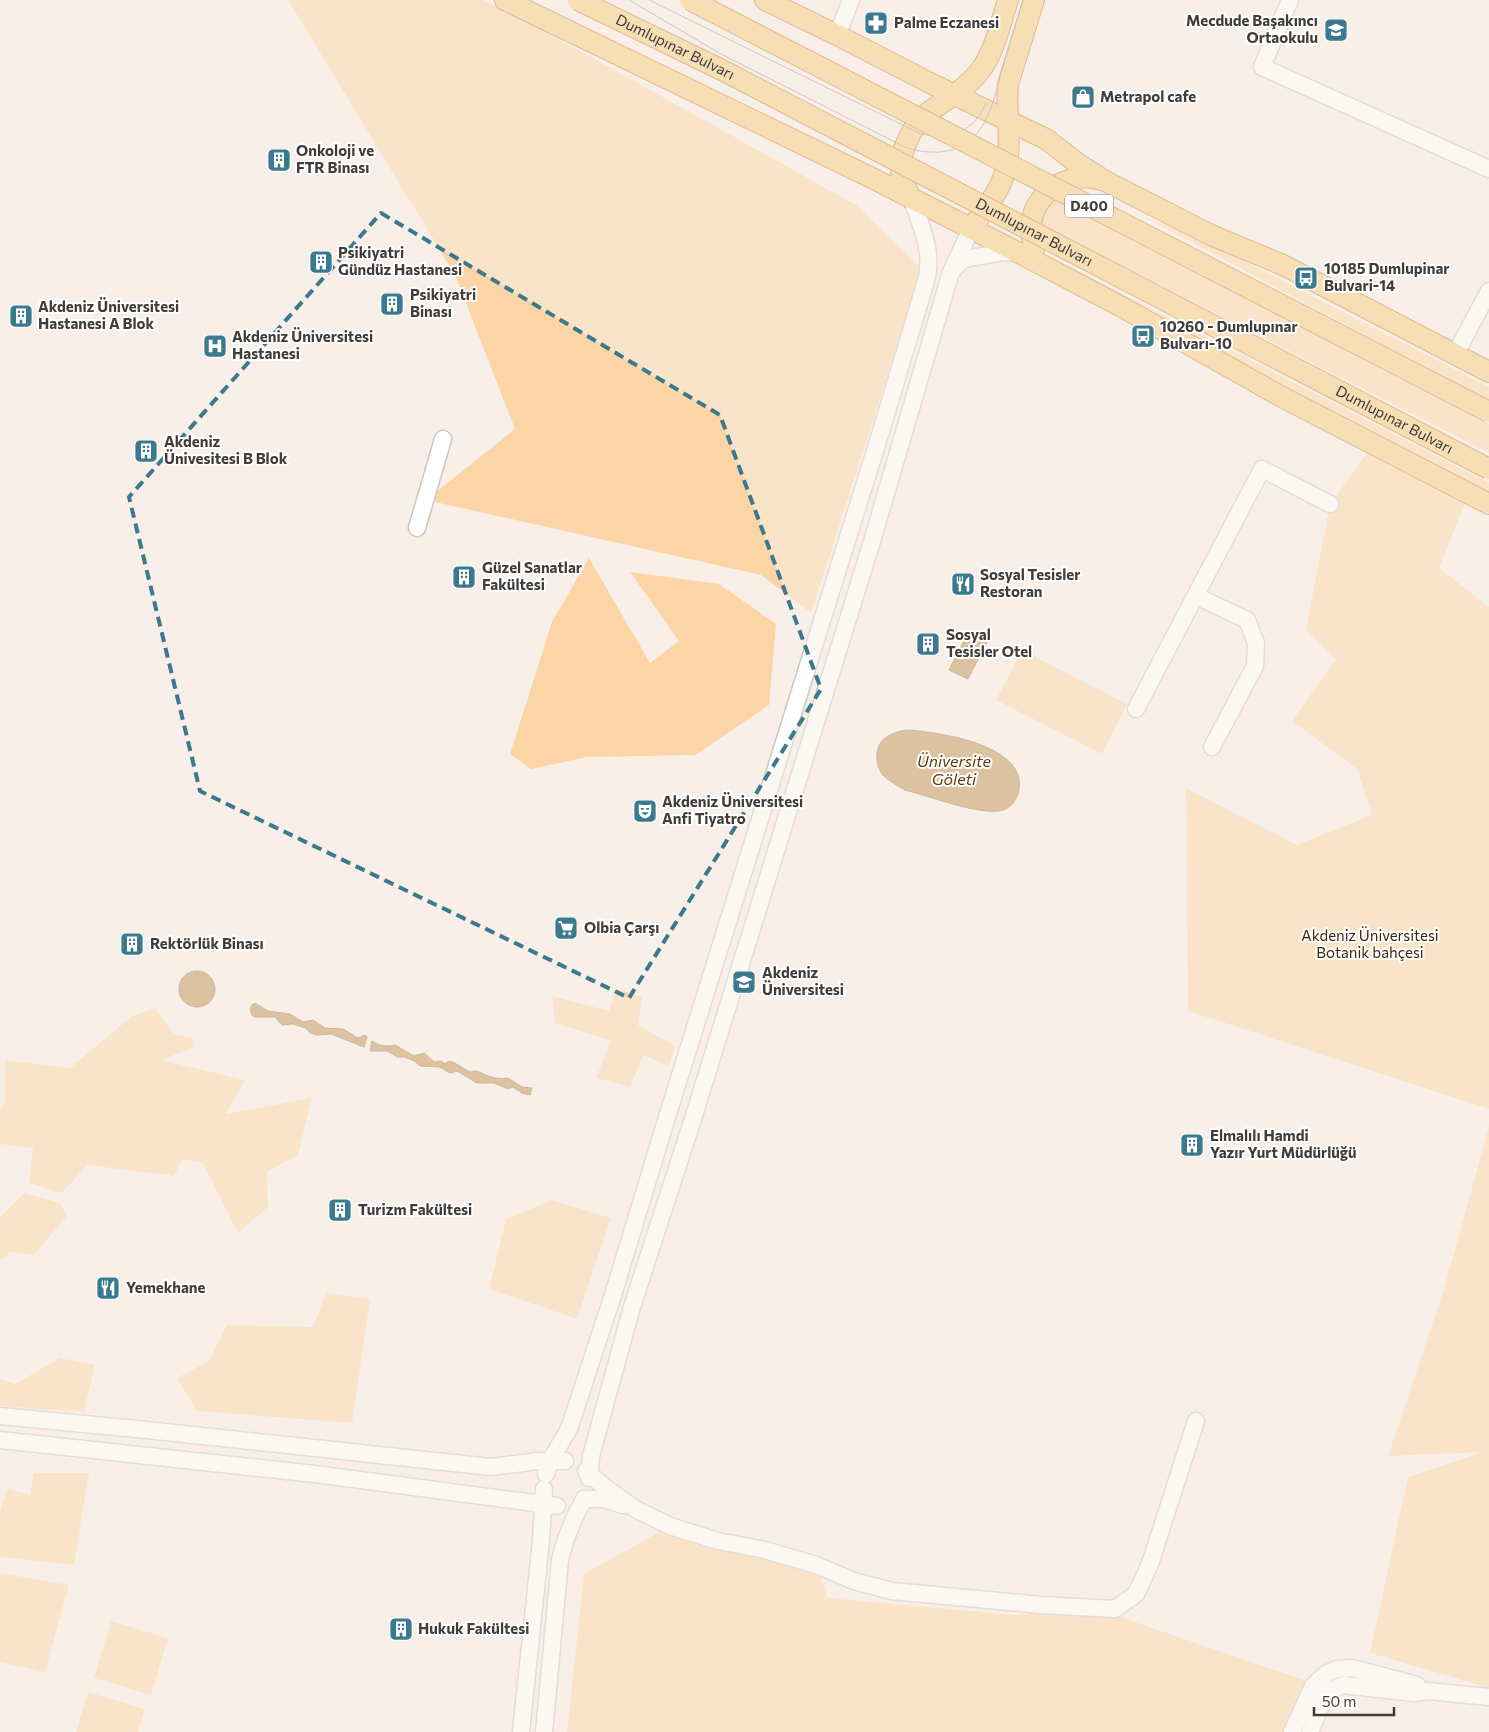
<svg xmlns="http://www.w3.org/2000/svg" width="1489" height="1732" viewBox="0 0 1489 1732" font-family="Commissioner,sans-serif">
<rect width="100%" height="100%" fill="#f8f0e8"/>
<g fill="#fbd5a5">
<polygon points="288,0 483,0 514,14 856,205 922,269 811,613 761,575 426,500 515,429 455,275"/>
<polygon points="1047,197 1489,424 1489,453 1036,222"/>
<polygon points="1143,216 1209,243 1489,387 1489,402"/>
<polygon points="1008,235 1489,483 1489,494 1001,239"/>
<polygon points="1368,452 1465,503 1439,568 1489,607 1489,1109 1188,1011 1186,788 1297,845 1372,815 1357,769 1292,721 1336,659 1306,629 1330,504"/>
<polygon points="589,558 650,663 679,641 630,572 719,584 776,624 769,705 695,755 587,757 531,769 510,754 552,622"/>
<polygon points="1022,650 1127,704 1102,754 996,700"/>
<polygon points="616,989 642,997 638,1025 675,1046 669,1066 643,1055 630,1087 596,1078 611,1041 555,1023 552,996 609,1011"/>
<polygon points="155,1008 174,1034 192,1038 195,1047 161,1060 245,1080 226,1114 312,1098 298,1155 267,1172 268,1207 238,1233 203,1163 182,1159 174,1176 87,1165 62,1193 29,1183 33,1148 0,1144 0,1109 5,1104 5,1060 70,1068 132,1016"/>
<polygon points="1489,1126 1489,1688 1370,1653 1408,1477 1483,1452 1388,1456 1445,1286"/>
<polygon points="24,1193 60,1203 67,1216 34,1255 11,1252 0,1260 0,1217"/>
<polygon points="552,1200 611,1218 577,1319 489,1289 506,1219"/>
<polygon points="326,1293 370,1299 352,1423 197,1411 177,1378 209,1361 227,1325 313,1327"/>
<polygon points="60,1358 95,1365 84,1412 0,1406 0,1379 15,1384"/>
<polygon points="34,1473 89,1473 74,1565 0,1557 0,1512 7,1489 30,1494"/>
<polygon points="670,1526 816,1565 828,1598 1017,1615 1094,1608 1307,1681 1287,1732 567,1732 584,1574"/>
<polygon points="0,1573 69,1585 45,1672 0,1662"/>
<polygon points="111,1621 168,1638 151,1695 94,1678"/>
<polygon points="88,1692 145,1709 138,1732 76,1732"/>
</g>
<g fill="#bb8946" stroke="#967242">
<polygon points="968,633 987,642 968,679 949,670"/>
<path d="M906 730C939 732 1032 745 1018 794 1015 803 1008 810 999 811 976 814 929 796 905 790 898 786 889 781 883 775 875 765 874 748 884 739 890 734 899 731 906 730Z"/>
<circle cx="197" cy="989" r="18"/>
<polygon points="255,1003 268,1011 290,1014 303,1022 313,1020 325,1028 343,1029 358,1038 365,1035 367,1037 364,1047 331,1034 317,1035 310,1033 306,1028 293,1024 282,1025 275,1017 254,1017 252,1015 250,1009 252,1005"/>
<path d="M372 1041C379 1046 387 1047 395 1045L414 1056 424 1053 434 1062 442 1061 444 1064 449 1061C457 1063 462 1068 470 1072L477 1071C488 1076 496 1080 508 1078L522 1087 532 1088 530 1095 522 1093 513 1087 508 1089 494 1083H477L457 1071 450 1073 440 1067 420 1066 416 1062 405 1057H397L387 1051H370Z"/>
</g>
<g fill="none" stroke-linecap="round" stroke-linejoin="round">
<g stroke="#cdc6be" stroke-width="19">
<g id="minor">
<polyline points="1290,0 1262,67 1489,169"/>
<polyline points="837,35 851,0"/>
<polyline points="953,270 961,261 965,259 1003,252 1018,253"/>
<polyline points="1455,355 1489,291"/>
<polyline points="417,528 443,439"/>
<polyline points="1196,596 1247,620 1256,643 1255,666 1212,747"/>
<polyline points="1136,709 1262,469 1330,504"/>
<polyline points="0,1416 147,1430 491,1467 538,1461 565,1461"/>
<polyline points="0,1440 315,1474 557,1506"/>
<polyline points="586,1471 607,1489 637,1510 670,1526 718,1541 765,1550 816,1565 854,1581 892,1591 1041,1605 1115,1609 1136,1594 1150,1564 1196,1421"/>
<path d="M546 1474 551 1459 569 1429 613 1295 668 1114 879 438 926 281C934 253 921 225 911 198"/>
<polyline points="589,1478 591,1456 632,1307 692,1122 870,548 951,272 971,229"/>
<polyline points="521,1732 541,1541 544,1489"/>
<path d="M544 1732 560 1560C565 1538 573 1519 584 1499H604L623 1505"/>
<polyline points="1292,1732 1313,1686 1326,1674 1337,1669 1352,1668 1417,1685"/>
<polyline points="1310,1732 1325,1696 1331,1690 1343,1685 1414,1693 1428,1691 1489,1697"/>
</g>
</g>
<g stroke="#b47e29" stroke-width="22">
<g id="major">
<polyline points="505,0 872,178 1021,254 1120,306 1282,397 1489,504"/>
<polyline points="765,0 837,35 930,83 1046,139 1077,163 1107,182 1211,235 1283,265 1489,372"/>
<path d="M911 198C908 192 903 184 902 177 897 155 911 126 929 112 946 99 966 89 980 71 995 51 1000 24 1008 0"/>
<path d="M971 229C981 214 994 199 1001 183 1015 152 1005 117 1008 84L1034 0"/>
<path d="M1035 247C1017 207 1061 167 1101 180"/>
</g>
</g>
<use href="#minor" stroke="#fff" stroke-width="16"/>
<use href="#major" stroke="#f8c779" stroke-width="20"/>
<g stroke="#948f8a" stroke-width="1">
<path d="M629 0 721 54 905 147C934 157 966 154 983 125 993 108 997 88 1002 70 1009 47 1016 23 1023 0"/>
<path d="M649 0 921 134C951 140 974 132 986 103"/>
</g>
<g stroke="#b47e29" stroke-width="22" stroke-linecap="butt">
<g id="major-bridge">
<path id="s1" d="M578 0 722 70 1489 469"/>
<polyline points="690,0 1489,412"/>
</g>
</g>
<use href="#major-bridge" stroke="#f8c779" stroke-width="20"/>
</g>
<path d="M0 0H1489V1732H0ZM381 213 720 415 821 689 629 998 200 791 129 497Z" fill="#f8f0e8" fill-opacity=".55" fill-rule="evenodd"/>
<path fill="none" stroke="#3a798e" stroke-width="4" stroke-dasharray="10 6" stroke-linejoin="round" d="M381 213 720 415 821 689 629 998 200 791 129 497Z"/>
<defs>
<g id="pharmacy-square" transform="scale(1.25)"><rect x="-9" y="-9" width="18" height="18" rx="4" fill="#3a798e" stroke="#fff"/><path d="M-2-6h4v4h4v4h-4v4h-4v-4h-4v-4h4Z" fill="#fff"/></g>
<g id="school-square" transform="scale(1.25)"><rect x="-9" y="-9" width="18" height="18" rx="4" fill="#3a798e" stroke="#fff"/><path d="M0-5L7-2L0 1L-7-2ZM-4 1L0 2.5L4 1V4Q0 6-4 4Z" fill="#fff"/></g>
<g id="shop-square" transform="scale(1.25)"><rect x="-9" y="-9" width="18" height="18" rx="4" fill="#3a798e" stroke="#fff"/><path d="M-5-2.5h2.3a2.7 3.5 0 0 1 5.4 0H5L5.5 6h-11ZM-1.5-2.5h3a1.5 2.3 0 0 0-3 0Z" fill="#fff"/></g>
<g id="building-square" transform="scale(1.25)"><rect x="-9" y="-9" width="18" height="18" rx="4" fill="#3a798e" stroke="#fff"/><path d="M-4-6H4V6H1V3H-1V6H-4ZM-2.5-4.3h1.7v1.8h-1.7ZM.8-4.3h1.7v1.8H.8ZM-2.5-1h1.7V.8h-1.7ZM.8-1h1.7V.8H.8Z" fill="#fff"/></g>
<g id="bus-square" transform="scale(1.25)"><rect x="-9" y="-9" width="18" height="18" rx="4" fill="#3a798e" stroke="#fff"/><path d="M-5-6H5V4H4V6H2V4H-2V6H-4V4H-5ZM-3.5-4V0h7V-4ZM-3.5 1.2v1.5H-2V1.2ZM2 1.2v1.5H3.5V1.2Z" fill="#fff"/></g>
<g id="hospital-square" transform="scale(1.25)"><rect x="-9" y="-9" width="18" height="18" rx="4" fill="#3a798e" stroke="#fff"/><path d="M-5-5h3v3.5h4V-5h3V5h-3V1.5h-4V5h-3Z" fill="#fff"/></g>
<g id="restaurant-square" transform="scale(1.25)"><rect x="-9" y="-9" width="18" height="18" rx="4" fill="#3a798e" stroke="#fff"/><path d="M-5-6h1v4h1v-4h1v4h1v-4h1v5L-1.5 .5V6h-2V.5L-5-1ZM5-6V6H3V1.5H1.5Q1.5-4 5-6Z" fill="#fff"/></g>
<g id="theatre-square" transform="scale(1.25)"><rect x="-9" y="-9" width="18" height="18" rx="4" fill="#3a798e" stroke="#fff"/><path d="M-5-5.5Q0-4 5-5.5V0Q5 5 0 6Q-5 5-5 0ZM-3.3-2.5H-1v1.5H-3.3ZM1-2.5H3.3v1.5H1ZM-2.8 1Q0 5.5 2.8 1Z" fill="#fff"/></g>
<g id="supermarket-square" transform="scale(1.25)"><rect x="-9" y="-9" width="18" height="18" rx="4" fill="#3a798e" stroke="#fff"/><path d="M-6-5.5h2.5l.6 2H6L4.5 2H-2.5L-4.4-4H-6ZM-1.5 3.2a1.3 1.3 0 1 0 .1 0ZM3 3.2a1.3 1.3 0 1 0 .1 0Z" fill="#fff"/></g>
<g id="university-square" transform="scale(1.25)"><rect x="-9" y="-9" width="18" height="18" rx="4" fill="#3a798e" stroke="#fff"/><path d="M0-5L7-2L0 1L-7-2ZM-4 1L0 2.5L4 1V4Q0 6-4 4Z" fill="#fff"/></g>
</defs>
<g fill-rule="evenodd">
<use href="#pharmacy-square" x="876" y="23"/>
<use href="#school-square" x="1336" y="30"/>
<use href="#shop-square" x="1083" y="97"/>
<use href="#building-square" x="279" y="160"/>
<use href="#building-square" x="321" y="262"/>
<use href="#bus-square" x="1306" y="278"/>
<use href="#building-square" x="392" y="304"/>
<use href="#building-square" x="21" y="316"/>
<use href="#bus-square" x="1143" y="336"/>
<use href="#hospital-square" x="215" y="346"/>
<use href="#building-square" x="146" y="451"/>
<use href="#building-square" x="464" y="577"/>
<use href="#restaurant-square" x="963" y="584"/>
<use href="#building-square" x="928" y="644"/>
<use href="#theatre-square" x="645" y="811"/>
<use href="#supermarket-square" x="566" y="928"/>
<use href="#building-square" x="132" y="944"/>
<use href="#university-square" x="744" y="982"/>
<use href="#building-square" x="1192" y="1145"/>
<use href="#building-square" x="340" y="1210"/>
<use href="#restaurant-square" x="108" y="1288"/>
<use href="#building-square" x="401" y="1629"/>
</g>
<g text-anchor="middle" stroke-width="4" stroke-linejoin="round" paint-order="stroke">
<rect fill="#fff" stroke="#797674" stroke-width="1" x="1065" y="194.5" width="48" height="23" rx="4"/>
<g font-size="14" font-weight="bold" fill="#3f3c39">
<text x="1089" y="211">D400</text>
</g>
<g font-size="15" font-weight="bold" fill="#3f3c39" stroke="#fff" text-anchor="start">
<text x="1318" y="26" text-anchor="end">Mecdude Başakıncı<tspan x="1318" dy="17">Ortaokulu</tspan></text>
<text x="894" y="28">Palme Eczanesi</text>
<text x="1100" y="102">Metrapol cafe</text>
<text x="296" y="156">Onkoloji ve<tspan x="296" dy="17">FTR Binası</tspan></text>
<text x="338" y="258">Psikiyatri<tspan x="338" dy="17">Gündüz Hastanesi</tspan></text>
<text x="1324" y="274">10185 Dumlupinar<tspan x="1324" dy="17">Bulvari-14</tspan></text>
<text x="410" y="300">Psikiyatri<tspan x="410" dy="17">Binası</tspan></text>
<text x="38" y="312">Akdeniz Üniversitesi<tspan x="38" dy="17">Hastanesi A Blok</tspan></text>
<text x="1160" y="332">10260 - Dumlupınar<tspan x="1160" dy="17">Bulvarı-10</tspan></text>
<text x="232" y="342">Akdeniz Üniversitesi<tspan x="232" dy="17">Hastanesi</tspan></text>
<text x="164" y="447">Akdeniz<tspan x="164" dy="17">Ünivesitesi B Blok</tspan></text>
<text x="482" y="573">Güzel Sanatlar<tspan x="482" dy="17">Fakültesi</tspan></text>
<text x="980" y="580">Sosyal Tesisler<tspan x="980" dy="17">Restoran</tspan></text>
<text x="946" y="640">Sosyal<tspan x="946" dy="17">Tesisler Otel</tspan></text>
<text x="662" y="807">Akdeniz Üniversitesi<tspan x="662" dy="17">Anfi Tiyatro</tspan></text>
<text x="584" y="933">Olbia Çarşı</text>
<text x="150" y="949">Rektörlük Binası</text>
<text x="762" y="978">Akdeniz<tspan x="762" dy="17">Üniversitesi</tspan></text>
<text x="1210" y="1141">Elmalılı Hamdi<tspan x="1210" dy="17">Yazır Yurt Müdürlüğü</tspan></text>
<text x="358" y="1215">Turizm Fakültesi</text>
<text x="126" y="1293">Yemekhane</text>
<text x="418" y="1634">Hukuk Fakültesi</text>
</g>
<g font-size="15" fill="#3f3c39" stroke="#fff">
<text dy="5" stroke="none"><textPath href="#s1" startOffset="108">Dumlupınar Bulvarı</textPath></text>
<text dy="5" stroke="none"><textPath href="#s1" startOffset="512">Dumlupınar Bulvarı</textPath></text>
<text dy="5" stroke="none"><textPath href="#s1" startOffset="918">Dumlupınar Bulvarı</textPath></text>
</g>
<g font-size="15" fill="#3d280a" stroke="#fff">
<text x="1370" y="941">Akdeniz Üniversitesi<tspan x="1370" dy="17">Botanik bahçesi</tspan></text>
</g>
<g font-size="16" font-style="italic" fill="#5d3b03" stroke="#fff">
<text x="954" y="767">Üniversite<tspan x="954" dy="18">Göleti</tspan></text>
</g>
</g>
<path d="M1314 1707v8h80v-8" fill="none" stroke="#3f3c39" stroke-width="2.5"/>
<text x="1322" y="1707" font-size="15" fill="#3f3c39" stroke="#ffffff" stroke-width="4" paint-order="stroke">50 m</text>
</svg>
